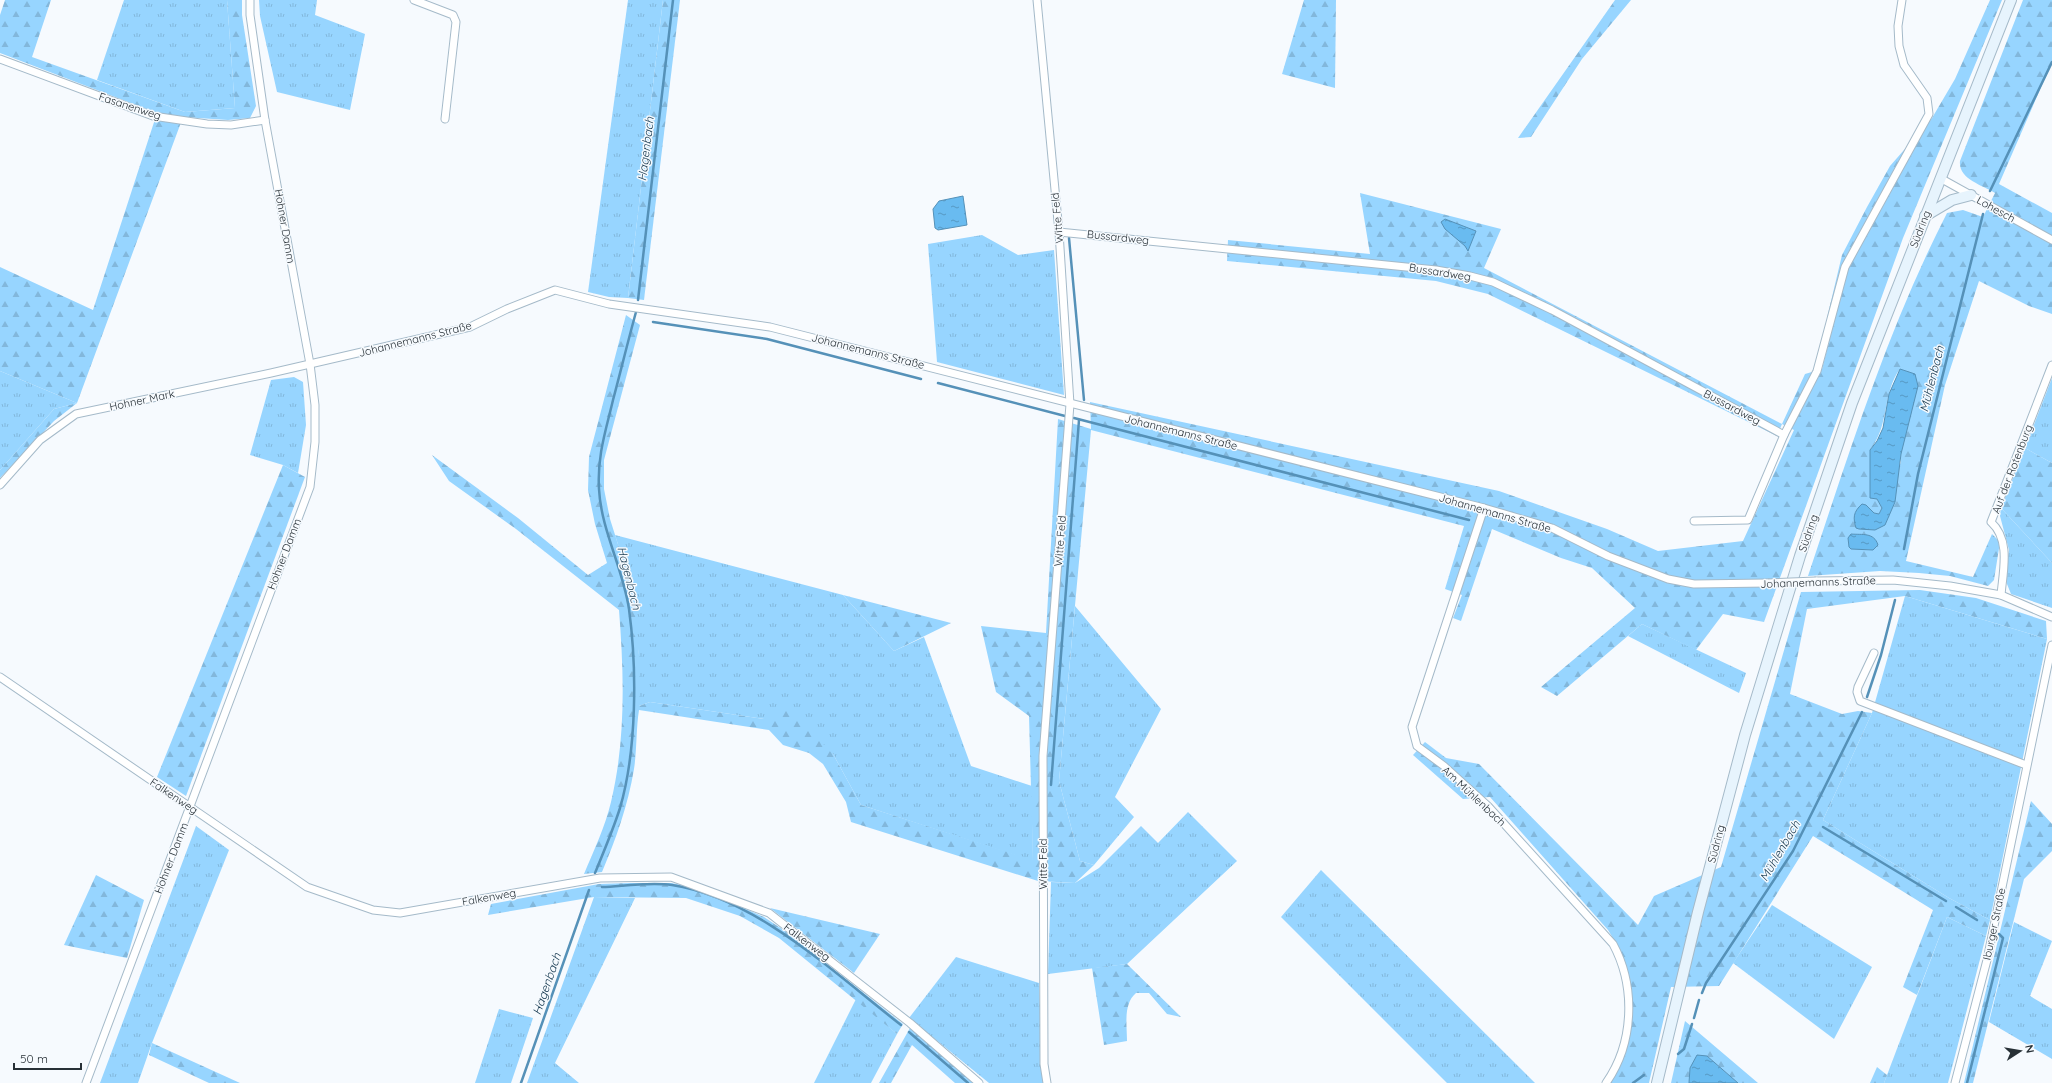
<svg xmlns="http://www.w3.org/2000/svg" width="2052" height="1083" viewBox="0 0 2052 1083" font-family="Quicksand,sans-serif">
<defs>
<pattern id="grass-tufts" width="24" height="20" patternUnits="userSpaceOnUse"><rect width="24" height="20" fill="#97d5ff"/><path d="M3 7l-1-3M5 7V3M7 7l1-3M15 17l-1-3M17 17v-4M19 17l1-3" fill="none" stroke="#82b7db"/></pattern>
<pattern id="forest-firs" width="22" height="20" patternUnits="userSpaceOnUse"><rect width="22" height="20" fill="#97d5ff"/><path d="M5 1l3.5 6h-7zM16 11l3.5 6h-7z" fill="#82b7db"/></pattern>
<pattern id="water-ripples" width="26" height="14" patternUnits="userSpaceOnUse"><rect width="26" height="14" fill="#69bbf0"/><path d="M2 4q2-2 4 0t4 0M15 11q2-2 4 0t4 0" fill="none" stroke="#5698c3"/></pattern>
</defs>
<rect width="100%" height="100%" fill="#f6fafe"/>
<g fill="url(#grass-tufts)">
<polygon points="124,0 227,0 235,108 185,112 97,80"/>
<polygon points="259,0 317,0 315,15 365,34 350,110 277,92 260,16"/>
<polygon points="628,0 663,0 628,298 609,297 588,292"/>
<polygon points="982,235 1018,255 1054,250 1064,395 937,362 928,244"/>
<polygon points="0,371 77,403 54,409 0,470"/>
<polygon points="294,377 303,382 306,425 298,473 283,465 250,455 271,380"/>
<polygon points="2052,378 2052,463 2025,448"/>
<polygon points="2001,508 2052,563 2052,608 2011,594 2005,579 2009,550 2000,516"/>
<polygon points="615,535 843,595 894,651 924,637 971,766 1032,786 1033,861 861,805 833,754 764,719 650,702 639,706 639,655 623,560"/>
<polygon points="1905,596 2047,639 1990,920 1949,898 1823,820 1872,713"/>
<polygon points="1075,606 1161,709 1115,797 1134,817 1094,865 1080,861 1059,781"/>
<polygon points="1642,624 1746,673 1739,693 1628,636"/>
<polygon points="1188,812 1237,861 1127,964 1048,974 1051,882 1075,883 1099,868 1141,826 1158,843"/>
<polygon points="196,826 229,850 152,1043 138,1083 100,1083"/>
<polygon points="1321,870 1535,1083 1447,1083 1281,917"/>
<polygon points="594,897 635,898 555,1063 579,1083 527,1083"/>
<polygon points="1772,905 1872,967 1834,1039 1733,963"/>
<polygon points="1947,917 1986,936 1948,1083 1884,1083"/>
<polygon points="2014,922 2052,941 2030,996 2052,1009 2052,1059 1989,1022"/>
<polygon points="956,957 1039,983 1043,1083 989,1083 909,1018"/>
<polygon points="856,999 897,1034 871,1083 814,1083"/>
<polygon points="499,1009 533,1018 511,1083 475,1083"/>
</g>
<g fill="url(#forest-firs)" fill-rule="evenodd">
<polygon points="5,0 51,0 32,57 185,112 235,108 227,0 242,0 242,15 256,106 250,118 228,120 183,117 77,403 54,421 0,478 0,470 54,409 77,403 0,371 0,267 93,310 157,113 0,53 0,15"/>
<polygon points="663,0 680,0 644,300 628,298"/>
<polygon points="1304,0 1336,0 1335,88 1282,74"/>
<polygon points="1615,0 1631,0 1582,59 1531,137 1518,138"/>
<path d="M1990 0H2002L1903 238 1764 622 1723 614 1696 650 1642 624 1557 696 1541 687 1635 608 1592 568 1561 558 1492 529 1461 621 1453 618 1462 595 1445 589 1464 526 1091 430 1059 781 1080 861 1094 865 1075 883 1038 881 851 822 846 802 823 764 809 753 783 745 769 730 639 710C636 729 637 750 634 769 628 805 616 839 602 872L584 874C594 850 605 827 611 802 626 739 624 674 619 610L516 529 449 481 432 455 518 518 588 575 607 563 595 524 588 490 589 457 626 315 640 325 604 460V489L610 519 623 560 635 608 639 655V706L650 702 764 719 787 707 833 754 861 805 1033 860 1029 716 996 692 981 626 1046 633 1058 419 1091 429 1090 402 1499 491 1607 529 1658 551 1743 541 1794 430 1782 424 1777 436 1488 294 1436 281 1227 261 1228 240 1370 254 1360 193 1501 229 1484 268 1782 424 1805 374 1822 369 1834 322 1827 318 1842 255 1867 207 1890 166 1932 118 1955 79Z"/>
<path d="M2023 0H2052V62L1999 184 2052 213V314L2029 306 1979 281 1945 385 1906 561 1973 577 1992 534 2000 542 1994 580 1988 586 1950 576 1919 573 1880 571 1808 576C1849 453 1888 328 1947 213L1963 210 1983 217 1995 193C1982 185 1958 179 1960 161ZM1900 369 1901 462 1875 530 1866 505 1874 513 1879 514 1882 508 1877 499 1870 450C1890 425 1882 393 1900 369ZM1848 543 1873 550 1851 548Z"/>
<polygon points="2025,448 2052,463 2052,563 2001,508"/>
<polygon points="283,465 305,477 186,796 157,777"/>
<path d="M1920 590 1976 598 2046 621 2047 639 1905 596 1807 609 1790 694 1842 714 1858 711 1872 713 1823 820 1949 898 1990 920 1986 936 1947 917 1917 995 1903 987 1933 910 1813 836 1719 986 1671 987 1649 1083H1609C1618 1072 1621 1060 1625 1047 1638 1003 1633 968 1608 930L1490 797 1463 799 1413 755 1425 742 1446 758 1479 764 1638 925 1654 896 1721 867 1801 592Z"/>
<polygon points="843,595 951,623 894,651"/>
<polygon points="2031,801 2052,824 2052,851 2024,879 1973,1083 1964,1083"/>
<polygon points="96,875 144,900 127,958 64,945"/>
<polygon points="629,883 671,883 698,888 764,917 785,931 903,1024 897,1034 779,938 740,916 686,898 594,897 488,915 491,904 599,884"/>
<polygon points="770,908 880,934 854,973"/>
<path d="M1127 964 1181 1017 1167 1014 1149 993H1136C1123 1004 1127 1025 1127 1041L1104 1045 1092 968Z"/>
<polygon points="1685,1021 1758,1083 1738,1083 1707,1056 1690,1068 1689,1083 1671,1083"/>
<polygon points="910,1028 975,1083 955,1083 912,1045 891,1083 879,1083"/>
<polygon points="152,1043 240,1083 209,1083 149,1055"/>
<polygon points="1877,1067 1887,1075 1884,1083 1870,1083"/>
</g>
<g fill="url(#water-ripples)" stroke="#5591b8">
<polygon points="963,196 967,225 938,230 935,228 933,209 939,201"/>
<polygon points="1445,219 1476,231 1468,251 1465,246 1445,229 1441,222"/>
<path d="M1900 369 1915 374 1918 386 1901 454 1895 502 1885 525 1875 530 1859 529 1856 528C1853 518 1853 512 1862 504L1866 505 1874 513 1879 514 1882 508 1877 499 1870 498V450L1877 441 1883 428 1889 394Z"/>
<path d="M1851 534C1862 535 1874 532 1878 545L1873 550 1851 549 1849 547 1848 538Z"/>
<polygon points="1697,1055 1707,1056 1738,1083 1689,1083 1690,1068"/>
</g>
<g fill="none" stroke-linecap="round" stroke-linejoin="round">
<g stroke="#5591b8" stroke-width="2.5">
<polyline points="1990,191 2052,62"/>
<polyline points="1069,238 1084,400"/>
<polyline points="638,300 673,0"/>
<polyline points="653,322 767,339 921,379"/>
<polyline points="938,383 1065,416"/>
<polyline points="1074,418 1469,520"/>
<polyline points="1904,549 1918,474 1983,214"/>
<polyline points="1867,697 1881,655 1895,600"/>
<polyline points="1051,785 1079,420"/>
<polyline points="1823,827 1946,901"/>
<path d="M595 873C604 851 613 830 620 808 637 750 637 668 629 609 623 568 601 530 599 489 597 456 606 430 613 400 621 370 628 341 636 312"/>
<path d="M602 887C624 886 649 882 672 885 757 898 835 974 901 1025"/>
<polyline points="1956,907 1977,920"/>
<polyline points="1702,993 1706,983 1793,851 1862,712"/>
<polyline points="1694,1018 1699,1000"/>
<polyline points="909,1032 968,1083"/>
<polyline points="1678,1054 1684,1049 1692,1024"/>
<polyline points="521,1083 589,890"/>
<polyline points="1633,1083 1644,1075"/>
<polyline points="1967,1083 2003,938 1999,934"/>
</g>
<g stroke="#a5bac9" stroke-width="9">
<g id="street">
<polyline points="414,0 453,15 456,22 445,119"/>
<polyline points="1037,0 1059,232 1070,404 1043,756 1044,1064 1047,1083"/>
<polyline points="0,59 153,116 207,124 231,125 265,120"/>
<polyline points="1940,178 2052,240"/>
<polyline points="1059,232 1436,270 1470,276 1493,282 1552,310 1784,435 1817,371 1845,267 1929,114 1927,98 1904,65 1899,46 1898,26 1902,0"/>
<polyline points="0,485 40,440 76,414 271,373 470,327 507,309 555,290 609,304 770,327 1484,508 1552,528 1608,556 1668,579 1694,584 1768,583"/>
<path d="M1484 508 1412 727 1417 746 1444 766 1488 806 1613 944C1636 987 1634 1043 1606 1083"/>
<polyline points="1694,521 1748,520 1784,435"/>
<polyline points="1816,581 1893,580 1950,586 2001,595 2052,617"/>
<path d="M2001 595C2003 571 2011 540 1991 522L2052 365"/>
<polyline points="1874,653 1858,687 1857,692 1860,701 2026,765"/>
<polyline points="0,677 307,887 373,910 400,913 600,878 671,877 769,913 910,1023 979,1083"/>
<polyline points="86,1083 310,487 315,442 315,405 310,364 265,120 250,15 250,0"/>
<polyline points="1955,1083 1987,960 2052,645"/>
</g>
</g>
<g stroke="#a5bac9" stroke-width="12">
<g id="secondary">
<polyline points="1925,216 1952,200 1971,195"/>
<polyline points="1657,1083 1698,912 1745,735 1800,556 1852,403 2011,0"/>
</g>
</g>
<use href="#street" stroke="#fff" stroke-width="7"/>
<use href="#secondary" stroke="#e7f4fd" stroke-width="10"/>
<g stroke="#a5bac9" stroke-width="9" stroke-linecap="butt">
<polyline id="street-bridge" points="1768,583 1816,581"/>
</g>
<use href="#street-bridge" stroke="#fff" stroke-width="7"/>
</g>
<g text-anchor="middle" stroke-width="3" stroke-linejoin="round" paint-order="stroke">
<g font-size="11" fill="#273036" stroke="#f6fafe">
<text transform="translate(130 106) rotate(18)" y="4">Fasanenweg</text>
<text transform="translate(1996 209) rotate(29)" y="4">Lohesch</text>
<text transform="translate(1057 218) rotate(-95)" y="4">Witte Feld</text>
<text transform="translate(285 226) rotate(80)" y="4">Hohner Damm</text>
<text transform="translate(1920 229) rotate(-69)" y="4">Südring</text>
<text transform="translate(1118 237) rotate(6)" y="4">Bussardweg</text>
<text transform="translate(1440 272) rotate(9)" y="4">Bussardweg</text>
<text transform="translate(415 339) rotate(-14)" y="4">Johannemanns Straße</text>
<text transform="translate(868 351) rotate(14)" y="4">Johannemanns Straße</text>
<text transform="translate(142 400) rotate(-12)" y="4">Hohner Mark</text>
<text transform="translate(1732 407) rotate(28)" y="4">Bussardweg</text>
<text transform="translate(1181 432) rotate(14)" y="4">Johannemanns Straße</text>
<text transform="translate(2012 469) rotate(-69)" y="4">Auf der Rotenburg</text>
<text transform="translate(1495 513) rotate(16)" y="4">Johannemanns Straße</text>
<text transform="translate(1808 533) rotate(-71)" y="4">Südring</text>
<text transform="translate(1060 541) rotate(-85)" y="4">Witte Feld</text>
<text transform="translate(284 554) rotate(-69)" y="4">Hohner Damm</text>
<text transform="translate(1818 582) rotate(-2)" y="4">Johannemanns Straße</text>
<text transform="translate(174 796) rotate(34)" y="4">Falkenweg</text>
<text transform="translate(1474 796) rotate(43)" y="4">Am Mühlenbach</text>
<text transform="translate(1716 844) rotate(-75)" y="4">Südring</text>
<text transform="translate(171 858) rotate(-69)" y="4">Hohner Damm</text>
<text transform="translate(1043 864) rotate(-90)" y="4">Witte Feld</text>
<text transform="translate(489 897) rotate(-10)" y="4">Falkenweg</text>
<text transform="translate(1994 924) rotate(-78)" y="4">Iburger Straße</text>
<text transform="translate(807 942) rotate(37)" y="4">Falkenweg</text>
</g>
<g font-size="12" font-style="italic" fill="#163950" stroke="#f6fafe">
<text transform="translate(646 149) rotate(-83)" y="4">Hagenbach</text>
<text transform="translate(1932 379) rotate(-76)" y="4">Mühlenbach</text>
<text transform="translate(629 578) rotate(76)" y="4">Hagenbach</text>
<text transform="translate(1780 851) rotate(-60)" y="4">Mühlenbach</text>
<text transform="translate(547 984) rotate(-71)" y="4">Hagenbach</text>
</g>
</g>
<g transform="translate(2020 1051) rotate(78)" stroke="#f6fafe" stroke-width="3" paint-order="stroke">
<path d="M0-3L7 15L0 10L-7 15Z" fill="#273036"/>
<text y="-6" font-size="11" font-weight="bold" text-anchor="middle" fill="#273036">N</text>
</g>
<path d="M14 1063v6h67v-6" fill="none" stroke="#273036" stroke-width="2"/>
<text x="20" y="1063" font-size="12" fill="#273036" stroke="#f6fafe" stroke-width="3" paint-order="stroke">50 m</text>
</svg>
